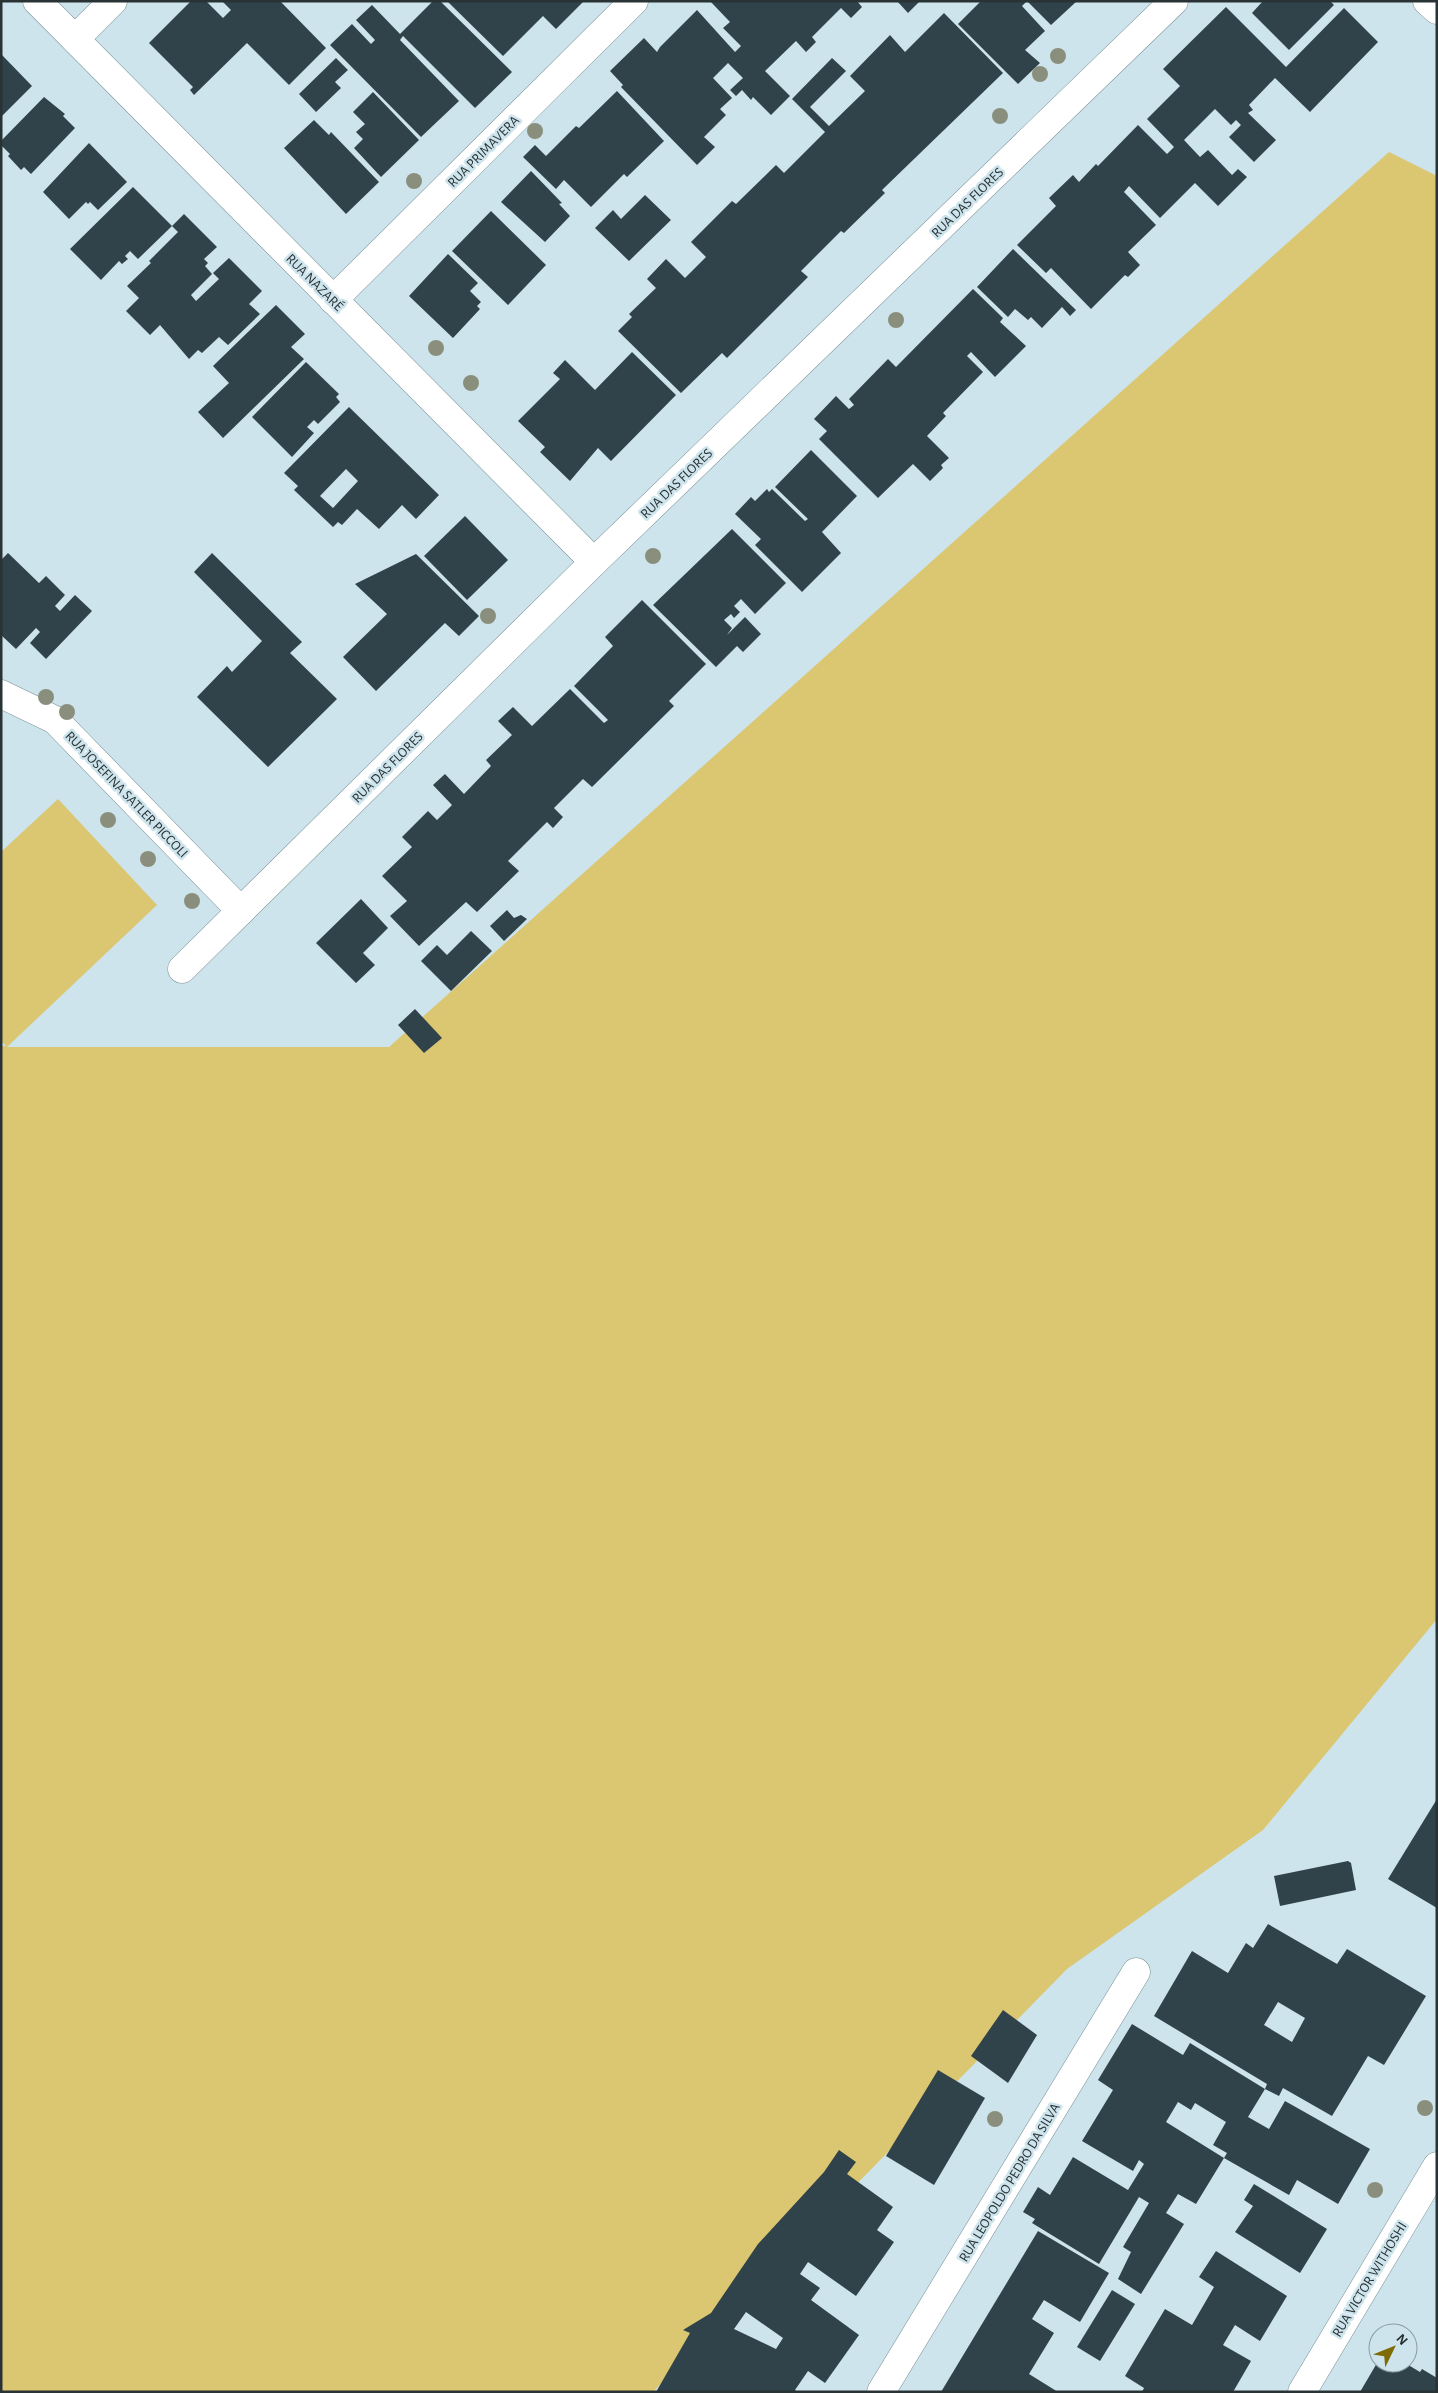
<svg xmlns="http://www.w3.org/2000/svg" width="1438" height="2393" viewBox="0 0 1438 2393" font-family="'Alegreya Sans',sans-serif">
<rect width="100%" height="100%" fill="#cde4ec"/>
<polygon fill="#dbc671" points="1389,152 1437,176 1437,1619 1263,1830 1067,1969 653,2392 1,2392 1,1046 6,1046 1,1041 1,852 58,799 157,905 7,1047 389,1047"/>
<g fill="#30434a" fill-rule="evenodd">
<polygon points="191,1 206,1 223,18 231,10 222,1 280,1 326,48 289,85 247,43 194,95 190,90 193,87 149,43"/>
<polygon points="433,1 440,1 512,72 475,108 403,36 400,40 459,101 421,137 330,45 352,24 371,44 375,40 356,20 372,5 400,34"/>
<polygon points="447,1 584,1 556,29 543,16 503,56"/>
<polygon points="710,1 857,1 862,7 851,18 841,8 812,37 816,42 806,52 796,41 765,71 790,96 771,115 753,97 751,100 742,90 736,96 730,90 743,78 728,63 713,78 732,98 720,109 726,115 704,137 715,147 697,165 621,87 623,85 610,71 644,38 657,52 660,47 697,10 735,52 741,46 723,28 730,22"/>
<polygon points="897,1 920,1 908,13"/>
<polygon points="981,1 1027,1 1022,6 1045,31 1025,50 1040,63 1018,84 958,24"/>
<polygon points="1027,1 1077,1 1051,25"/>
<polygon points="1263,1 1330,1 1334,5 1289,50 1252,13"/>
<polygon points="1226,7 1286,67 1344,8 1378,42 1310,112 1275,78 1249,105 1253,110 1248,113 1276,140 1254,162 1229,137 1241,125 1236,120 1231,125 1215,109 1184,140 1200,157 1208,150 1232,175 1238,169 1247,177 1218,206 1195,183 1160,218 1129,186 1124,192 1156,225 1128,252 1140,265 1128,277 1125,275 1091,309 1051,268 1046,273 1017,245 1056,206 1049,198 1073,175 1079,182 1096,164 1098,166 1138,125 1167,154 1174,147 1147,119 1180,86 1163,69"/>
<polygon points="944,13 1003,73 882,190 885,193 844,233 841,231 801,271 808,277 727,358 722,353 681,393 618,331 632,317 629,314 656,288 647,279 666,259 685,278 706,257 691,242 732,201 736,204 776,165 784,173 825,132 792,99 832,58 846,71 810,107 829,126 865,91 850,76 890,35 905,52"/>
<polygon points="1,54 32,86 1,117"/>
<polygon points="336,58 348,70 335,82 341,88 316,112 299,94"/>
<polygon points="617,91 664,141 627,177 624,174 591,207 564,180 556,189 523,157 535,145 546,156 576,126 579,128"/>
<polygon points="373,92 419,140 381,177 354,148 363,139 356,132 365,124 353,112"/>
<polygon points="44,97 65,114 63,116 75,128 31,174 24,167 21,170 8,156 10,154 1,145 1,141"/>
<polygon points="314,120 329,135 331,132 379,182 346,214 284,148"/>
<polygon points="89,143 127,182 98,210 90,202 88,204 86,202 69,219 43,192"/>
<polygon points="531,171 562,203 559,204 570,216 545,242 501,202"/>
<polygon points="133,187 172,226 184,214 217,247 204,259 208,263 205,266 212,274 191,295 196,301 219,279 213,273 229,258 262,291 249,304 260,314 228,345 219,337 202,353 198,350 189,359 160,325 150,335 126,311 139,298 127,286 151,263 149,261 178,232 172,226 138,259 130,251 125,256 128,259 122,264 119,261 101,280 70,249"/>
<polygon points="645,195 671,220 629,261 595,228 613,210 621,219"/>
<polygon points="491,211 546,265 508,305 452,251"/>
<polygon points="1013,249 1076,310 1070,316 1062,307 1042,328 1031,317 1028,320 1015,309 1008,317 977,287"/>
<polygon points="448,254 478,283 470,291 481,302 477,306 480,309 453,338 409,296"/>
<polygon points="973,289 1003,318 1000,322 1026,346 995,377 971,352 967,356 983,372 943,413 946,416 927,436 949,458 941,465 943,468 930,481 913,464 878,498 819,439 827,431 814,419 836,396 849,409 854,405 849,399 888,359 896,367"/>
<polygon points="276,305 305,334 291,347 304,359 223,438 198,412 229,383 213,366"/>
<polygon points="632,352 676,395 611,461 598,448 570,481 540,452 545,447 518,421 560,379 553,373 565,360 595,390"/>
<polygon points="306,362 339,394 336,397 340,402 318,424 314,420 307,427 314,433 292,457 252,417"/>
<path d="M349 407 439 495 416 519 402 505 379 529 357 509 342 525 338 522 333 527 294 490 298 486 284 473ZM346 469 358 481 333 508 320 496Z"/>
<polygon points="811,450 857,496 822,532 841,553 802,592 755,545 761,539 735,514 751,497 755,501 767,489 769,492 772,489 805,521 808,519 775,487"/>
<polygon points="465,516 508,560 467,600 424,556"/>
<polygon points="732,529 786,583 755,614 741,599 734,606 740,612 734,618 731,614 724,620 732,628 727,635 745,617 761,634 743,652 737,646 716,667 653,605"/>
<polygon points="8,553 39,583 46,576 65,595 55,606 60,611 75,595 92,611 46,659 30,643 40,632 36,628 16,649 1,635 1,560"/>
<polygon points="212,553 302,642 290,653 337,699 268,767 197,697 227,666 232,672 262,641 194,572"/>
<polygon points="416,554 479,616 459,636 445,623 376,691 343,657 387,614 355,584"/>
<polygon points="642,600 706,664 669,701 674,706 592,787 583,779 554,808 563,817 553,828 547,822 508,861 519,871 477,912 466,902 419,946 390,916 407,901 382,876 412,847 402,837 428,811 437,820 452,805 433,785 445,774 464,794 491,766 486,760 512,735 498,721 513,707 532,726 570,689 604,723 608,720 574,686 613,646 605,637"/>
<polygon points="361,899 388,928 363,953 375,965 356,983 316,943"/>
<polygon points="507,910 514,918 521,915 527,919 504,941 490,926"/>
<polygon points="471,931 492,951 451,991 421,961 437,945 447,955"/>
<polygon points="415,1009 442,1038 424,1053 398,1025"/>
<polygon points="1437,1799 1437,1908 1388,1879"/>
<polygon points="1348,1861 1351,1863 1356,1890 1280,1906 1274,1876"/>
<path d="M1268 1924 1337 1964 1347 1949 1426 1996 1384 2065 1368 2056 1332 2116 1283 2088 1279 2096 1265 2089 1267 2084 1154 2016 1192 1951 1228 1973 1246 1943 1253 1948ZM1278 2002 1305 2018 1292 2042 1264 2025Z"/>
<polygon points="1003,2010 1037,2035 1008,2083 971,2056"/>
<polygon points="1132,2024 1183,2055 1190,2043 1265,2089 1248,2117 1269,2129 1285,2101 1370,2149 1338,2204 1297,2180 1289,2195 1224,2158 1227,2153 1213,2145 1226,2122 1195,2103 1191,2110 1178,2102 1166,2122 1224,2158 1196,2204 1178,2194 1166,2213 1184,2224 1141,2294 1118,2279 1131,2252 1123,2247 1149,2203 1139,2197 1099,2264 1032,2223 1035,2219 1023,2212 1038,2187 1050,2195 1073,2157 1128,2190 1144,2164 1139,2160 1133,2171 1082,2141 1113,2090 1098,2080"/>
<polygon points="938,2070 985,2098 934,2185 886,2156"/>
<path d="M839 2150 856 2162 847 2174 893 2207 877 2230 894 2242 856 2296 808 2262 800 2274 820 2288 811 2300 859 2335 825 2383 808 2371 795 2390 797 2392H656L690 2333 683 2330 711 2313 758 2244 824 2172ZM746 2312 783 2338 776 2349 734 2329Z"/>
<polygon points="1254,2184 1327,2229 1300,2273 1235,2232 1253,2206 1244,2200"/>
<polygon points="1038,2231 1109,2273 1080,2322 1044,2300 1032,2319 1054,2333 1029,2374 1058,2392 941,2392"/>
<polygon points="1216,2251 1287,2296 1260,2341 1235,2325 1223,2345 1251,2361 1233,2392 1142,2392 1144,2388 1125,2376 1165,2309 1192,2325 1214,2287 1199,2277"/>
<polygon points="1112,2290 1135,2304 1100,2361 1077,2347"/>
<polygon points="1377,2363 1405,2363 1420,2372 1422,2369 1437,2378 1437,2392 1360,2392"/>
</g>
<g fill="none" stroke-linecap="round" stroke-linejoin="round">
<g stroke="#7a9097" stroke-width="29">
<g id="street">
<polyline points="37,1 594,562"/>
<polyline points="1427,1 1437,10"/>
<polyline points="75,39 113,1"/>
<polyline points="333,300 634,1"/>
<polyline points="1,694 55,720 241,911"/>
<polyline points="182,969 594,562 1174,1"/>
<polyline points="881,2392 1136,1972"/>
<polyline points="1302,2392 1437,2166"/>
</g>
</g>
<use href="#street" stroke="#fff" stroke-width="28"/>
</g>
<g fill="#8a8f7d">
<circle cx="1058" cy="56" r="8"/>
<circle cx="1040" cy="74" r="8"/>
<circle cx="1000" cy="116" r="8"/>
<circle cx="535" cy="131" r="8"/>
<circle cx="414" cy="181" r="8"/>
<circle cx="896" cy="320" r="8"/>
<circle cx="436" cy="348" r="8"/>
<circle cx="471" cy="383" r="8"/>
<circle cx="653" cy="556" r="8"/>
<circle cx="488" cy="616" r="8"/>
<circle cx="46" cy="697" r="8"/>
<circle cx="67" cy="712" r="8"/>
<circle cx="108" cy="820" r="8"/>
<circle cx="148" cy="859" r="8"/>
<circle cx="192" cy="901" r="8"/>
<circle cx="1425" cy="2108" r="8"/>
<circle cx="995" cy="2119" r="8"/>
<circle cx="1375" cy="2190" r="8"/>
</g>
<g text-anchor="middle" stroke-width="5" stroke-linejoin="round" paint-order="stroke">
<g font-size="14" fill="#293235" stroke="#cde4ec">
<text transform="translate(483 151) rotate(-45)" y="5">RUA PRIMAVERA</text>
<text transform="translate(967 202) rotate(-44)" y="5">RUA DAS FLORES</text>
<text transform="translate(315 282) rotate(45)" y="5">RUA NAZARÉ</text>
<text transform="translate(676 483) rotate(-44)" y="5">RUA DAS FLORES</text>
<text transform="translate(387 767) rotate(-45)" y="5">RUA DAS FLORES</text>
<text transform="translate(127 794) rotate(46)" y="5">RUA JOSEFINA SATLER PICCOLI</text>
<text transform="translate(1009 2182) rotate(-59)" y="5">RUA LEOPOLDO PEDRO DA SILVA</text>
<text transform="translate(1369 2279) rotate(-59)" y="5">RUA VICTOR WITHOSHI</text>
</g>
</g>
<rect width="1438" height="2393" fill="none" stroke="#293235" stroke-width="5"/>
<g transform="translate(1393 2348) rotate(47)"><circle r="24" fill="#cde4ec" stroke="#8b9da3"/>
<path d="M0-4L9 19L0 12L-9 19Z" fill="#7f6b05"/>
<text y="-8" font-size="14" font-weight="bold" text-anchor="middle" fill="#293235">N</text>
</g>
</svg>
